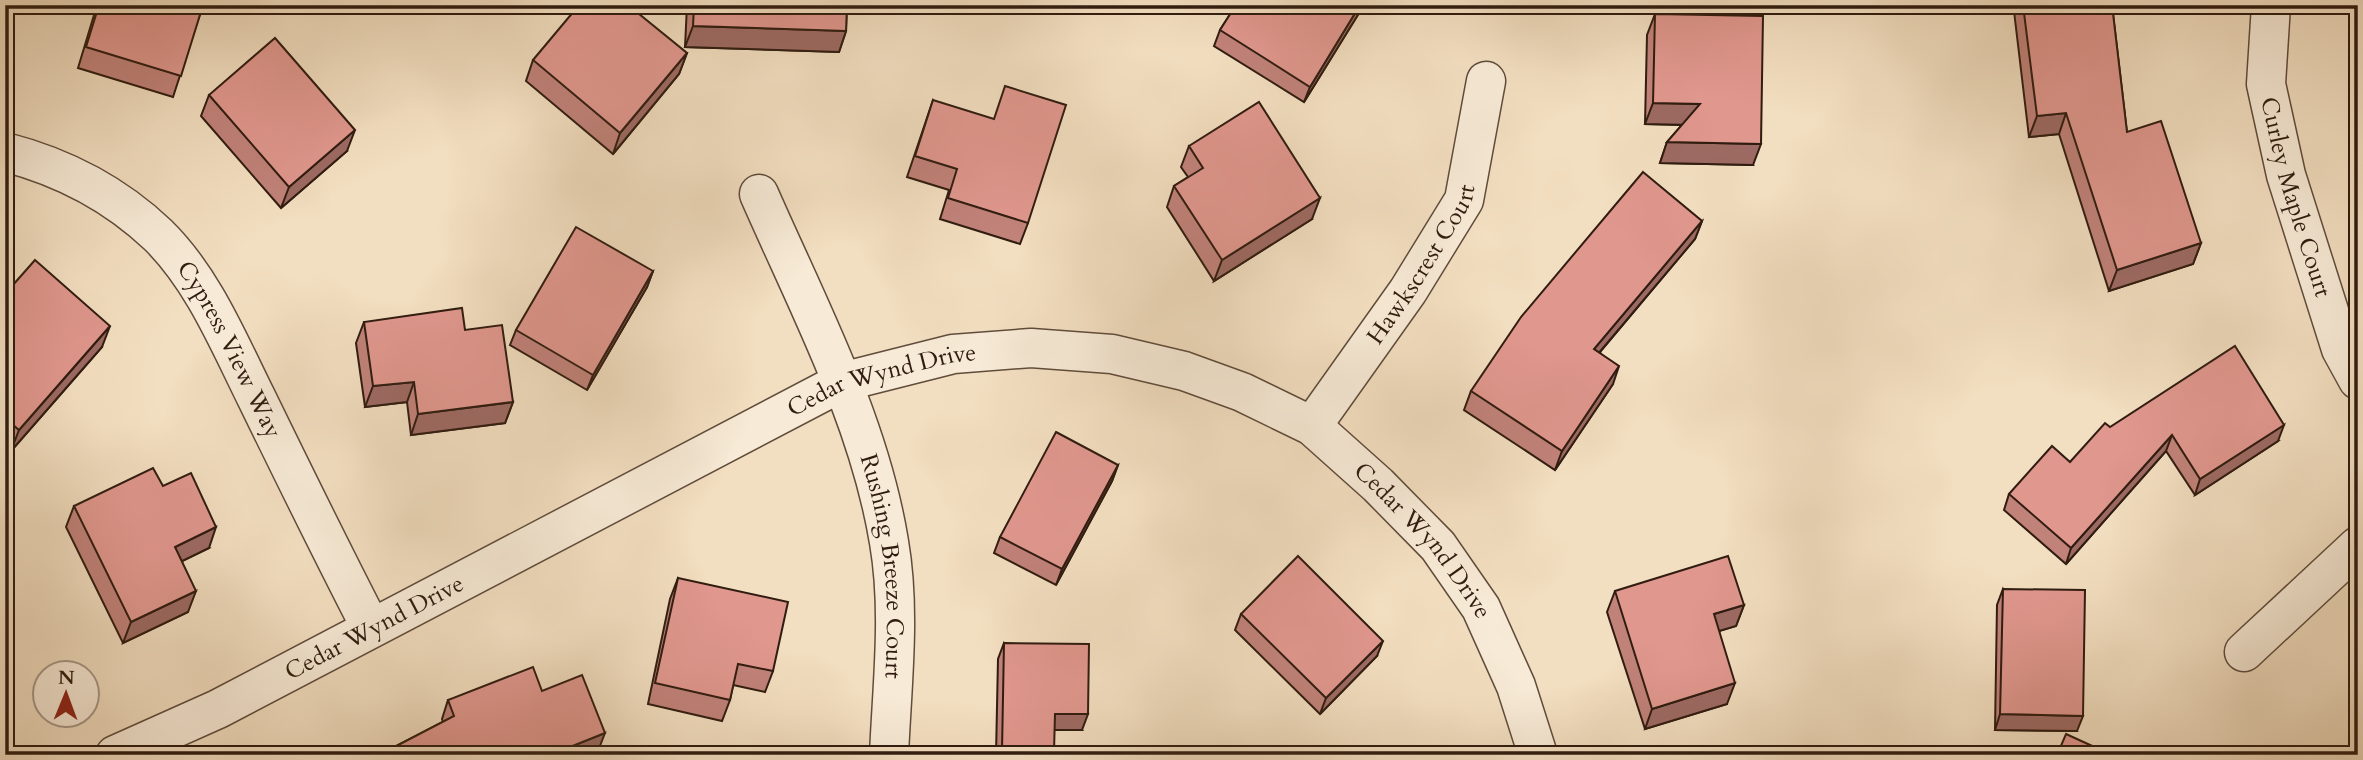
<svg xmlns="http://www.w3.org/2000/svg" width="2363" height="760" viewBox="0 0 2363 760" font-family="Cardo,serif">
<rect width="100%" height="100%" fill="#f2dec0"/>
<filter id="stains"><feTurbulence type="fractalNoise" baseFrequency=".00286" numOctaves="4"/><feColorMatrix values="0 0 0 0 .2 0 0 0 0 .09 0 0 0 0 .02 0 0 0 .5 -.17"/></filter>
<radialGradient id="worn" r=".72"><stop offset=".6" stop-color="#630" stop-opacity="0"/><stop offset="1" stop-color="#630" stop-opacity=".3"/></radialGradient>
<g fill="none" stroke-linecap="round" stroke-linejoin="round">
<g stroke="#604c3c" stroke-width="41">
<g id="street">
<path id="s1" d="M2271 5 2266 84 2286 175 2341 349 2358 380"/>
<path id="s2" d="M5 152C63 167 115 194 158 235 203 279 229 343 257 399 294 475 332 552 371 628"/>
<path id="s3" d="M759 194C808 306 869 420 889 542 901 611 892 685 889 755"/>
<path id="s4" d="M1312 426 1408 291 1464 200 1486 81"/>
<polyline points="2244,652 2358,546"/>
<path id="s5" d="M115 755 218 709 842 382 953 354 1031 348 1112 354 1184 371 1242 392 1312 426 1378 485 1438 546 1481 608 1516 686 1538 755"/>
</g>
</g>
<use href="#street" stroke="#f7ead6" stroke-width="38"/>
</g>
<g fill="#c1827a" stroke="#301c10" stroke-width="2">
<polygon points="97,5 203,5 173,97 78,68"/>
<polygon points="687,5 847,5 846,31 839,52 685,47"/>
<polygon points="1236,5 1364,5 1304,102 1214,46 1220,30"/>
<polygon points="2016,5 2112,5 2127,132 2201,243 2193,264 2109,291 2059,134 2029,137 2014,11"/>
<polygon points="1655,14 1753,165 1660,163 1667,142 1682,125 1645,124 1647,35"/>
<polygon points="687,53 679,74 613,154 526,81 533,60"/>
<polygon points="209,95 347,151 281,208 201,116"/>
<polygon points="933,100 1028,223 1020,244 940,219 949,190 907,177"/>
<polygon points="1189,146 1312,219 1214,281 1167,207 1174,186 1188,177 1181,167"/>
<polygon points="1702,221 1695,239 1600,352 1613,384 1555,470 1464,410 1471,391"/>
<polygon points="653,271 647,287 587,390 510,345 516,330"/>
<polygon points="5,294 102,347 11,451 5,446"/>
<polygon points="364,322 465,330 513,402 505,423 411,435 407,402 365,407 356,343"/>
<polygon points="2110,427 2278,441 2195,495 2166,451 2066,564 2004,510 2009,494 2070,462"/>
<polygon points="1118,465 1112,481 1056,585 994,553 1000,537"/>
<polygon points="74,506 209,548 182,561 188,612 123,643 66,527"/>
<polygon points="678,578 773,671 765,692 733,685 730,700 722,721 648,704 670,599"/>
<polygon points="2003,589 2077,731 1995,730 1997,605"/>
<polygon points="1615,591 1744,605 1736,626 1719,631 1727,704 1645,729 1607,612"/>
<polygon points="1241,614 1377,656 1320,714 1235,630"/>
<polygon points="1004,643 1082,730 1054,730 1053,755 996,755 998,659"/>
<polygon points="542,691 598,751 590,755 379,755 443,722 442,719 448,700"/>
</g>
<g fill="#9d6a63" stroke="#301c10" stroke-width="2">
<polygon points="5,5 24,5 21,13 5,13"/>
<polygon points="1360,5 1364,5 1304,102 1310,87"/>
<polygon points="693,26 846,31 839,52 685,47"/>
<polygon points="687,53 679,74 613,154 620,133"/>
<polygon points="1653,103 1700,104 1692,125 1645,124"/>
<polygon points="2066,113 2059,134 2029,137 2037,116"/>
<polygon points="355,130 347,151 281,208 289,187"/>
<polygon points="1667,142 1761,144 1753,165 1660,163"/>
<polygon points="1320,198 1312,219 1214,281 1222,260"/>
<polygon points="1702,221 1695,239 1587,367 1594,349"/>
<polygon points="2201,243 2193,264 2109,291 2117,270"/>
<polygon points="653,271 647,287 587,390 593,375"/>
<polygon points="110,326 102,347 11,451 19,430"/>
<polygon points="1619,366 1613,384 1555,470 1562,451"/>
<polygon points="414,382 407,402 365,407 373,386"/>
<polygon points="513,402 505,423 411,435 418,414"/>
<polygon points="2284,425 2278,441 2195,495 2200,479"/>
<polygon points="2172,435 2166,451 2066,564 2071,548"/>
<polygon points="1118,465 1112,481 1056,585 1062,569"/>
<polygon points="216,527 209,548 168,568 175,547"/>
<polygon points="196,591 188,612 123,643 131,622"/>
<polygon points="1744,605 1736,626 1706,635 1714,614"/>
<polygon points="1383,641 1377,656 1320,714 1326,698"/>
<polygon points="1735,683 1727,704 1645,729 1652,709"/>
<polygon points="1055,714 1088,714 1082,730 1049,730"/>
<polygon points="2000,714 2083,716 2077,731 1995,730"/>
<polygon points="605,733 598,751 590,755 550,755"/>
<polygon points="1002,751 1054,752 1053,755 1000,755"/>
</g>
<g fill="#e0978e" stroke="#301c10" stroke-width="2">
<polygon points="99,5 203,5 181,76 86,47"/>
<polygon points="579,5 628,5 687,53 620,133 533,60"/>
<polygon points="694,5 847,5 846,31 693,26"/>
<polygon points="1236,5 1360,5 1310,87 1220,30"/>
<polygon points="2023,5 2112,5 2127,132 2161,121 2201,243 2117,270 2066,113 2037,116"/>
<polygon points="1655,14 1763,16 1761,144 1667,142 1700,104 1653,103"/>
<polygon points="275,38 355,130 289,187 209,95"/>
<polygon points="1005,86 1066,105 1028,223 948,198 957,169 915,156 933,100 994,119"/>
<polygon points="1259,102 1320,198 1222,260 1174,186 1203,168 1189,146"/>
<polygon points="1643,172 1702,221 1594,349 1619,366 1562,451 1471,391 1521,317"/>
<polygon points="576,227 653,271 593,375 516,330"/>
<polygon points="35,260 110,326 19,430 5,418 5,366 10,362 5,358 5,294"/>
<polygon points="462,308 465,330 502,325 513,402 418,414 414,382 373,386 364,322"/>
<polygon points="2235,346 2284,425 2200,479 2172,435 2071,548 2009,494 2052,446 2070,462 2105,423 2110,427"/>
<polygon points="1056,432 1118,465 1062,569 1000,537"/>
<polygon points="153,468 163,486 191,473 216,527 175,547 196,591 131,622 74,506"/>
<polygon points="1298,556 1383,641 1326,698 1241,614"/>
<polygon points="1728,556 1744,605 1714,614 1735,683 1652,709 1615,591"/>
<polygon points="678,578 788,602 773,671 738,664 730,700 655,683"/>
<polygon points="2003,589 2085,590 2083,716 2000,714"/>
<polygon points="1004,643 1089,644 1088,714 1055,714 1054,752 1002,751"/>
<polygon points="533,667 542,691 582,675 605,733 550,755 379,755 454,716 448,700"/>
<polygon points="2066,734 2112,755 2057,755"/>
<polygon points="1694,749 1764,750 1764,755 1694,755"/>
</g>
<g text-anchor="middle" stroke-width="7" stroke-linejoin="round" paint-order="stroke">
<g font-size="24" fill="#301c10" stroke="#f7ead6">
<text dy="8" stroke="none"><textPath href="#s1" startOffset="196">Curley Maple Court</textPath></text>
<text dy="8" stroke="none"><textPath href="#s4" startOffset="196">Hawkscrest Court</textPath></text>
<text dy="8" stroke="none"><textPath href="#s2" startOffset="312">Cypress View Way</textPath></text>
<text dy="8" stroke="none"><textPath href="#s5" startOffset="856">Cedar Wynd Drive</textPath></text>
<text dy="8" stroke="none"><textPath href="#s5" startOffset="1465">Cedar Wynd Drive</textPath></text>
<text dy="8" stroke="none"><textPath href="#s3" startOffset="396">Rushing Breeze Court</textPath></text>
<text dy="8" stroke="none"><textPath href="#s5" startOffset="289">Cedar Wynd Drive</textPath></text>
</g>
</g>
<rect width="2363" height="760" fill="none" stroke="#f2dec0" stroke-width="28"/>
<rect x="7" y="7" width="2349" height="746" fill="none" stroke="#301c10" stroke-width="3.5"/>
<rect x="14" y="14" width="2335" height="732" fill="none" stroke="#301c10" stroke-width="2"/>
<g transform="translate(66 694) rotate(1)"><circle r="33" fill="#f7ead6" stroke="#a79887" stroke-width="2"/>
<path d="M0-5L12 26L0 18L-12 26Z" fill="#8f2418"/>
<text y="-10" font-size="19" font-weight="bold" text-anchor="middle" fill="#301c10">N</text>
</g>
<rect width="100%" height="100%" filter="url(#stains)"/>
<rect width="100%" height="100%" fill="url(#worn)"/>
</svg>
